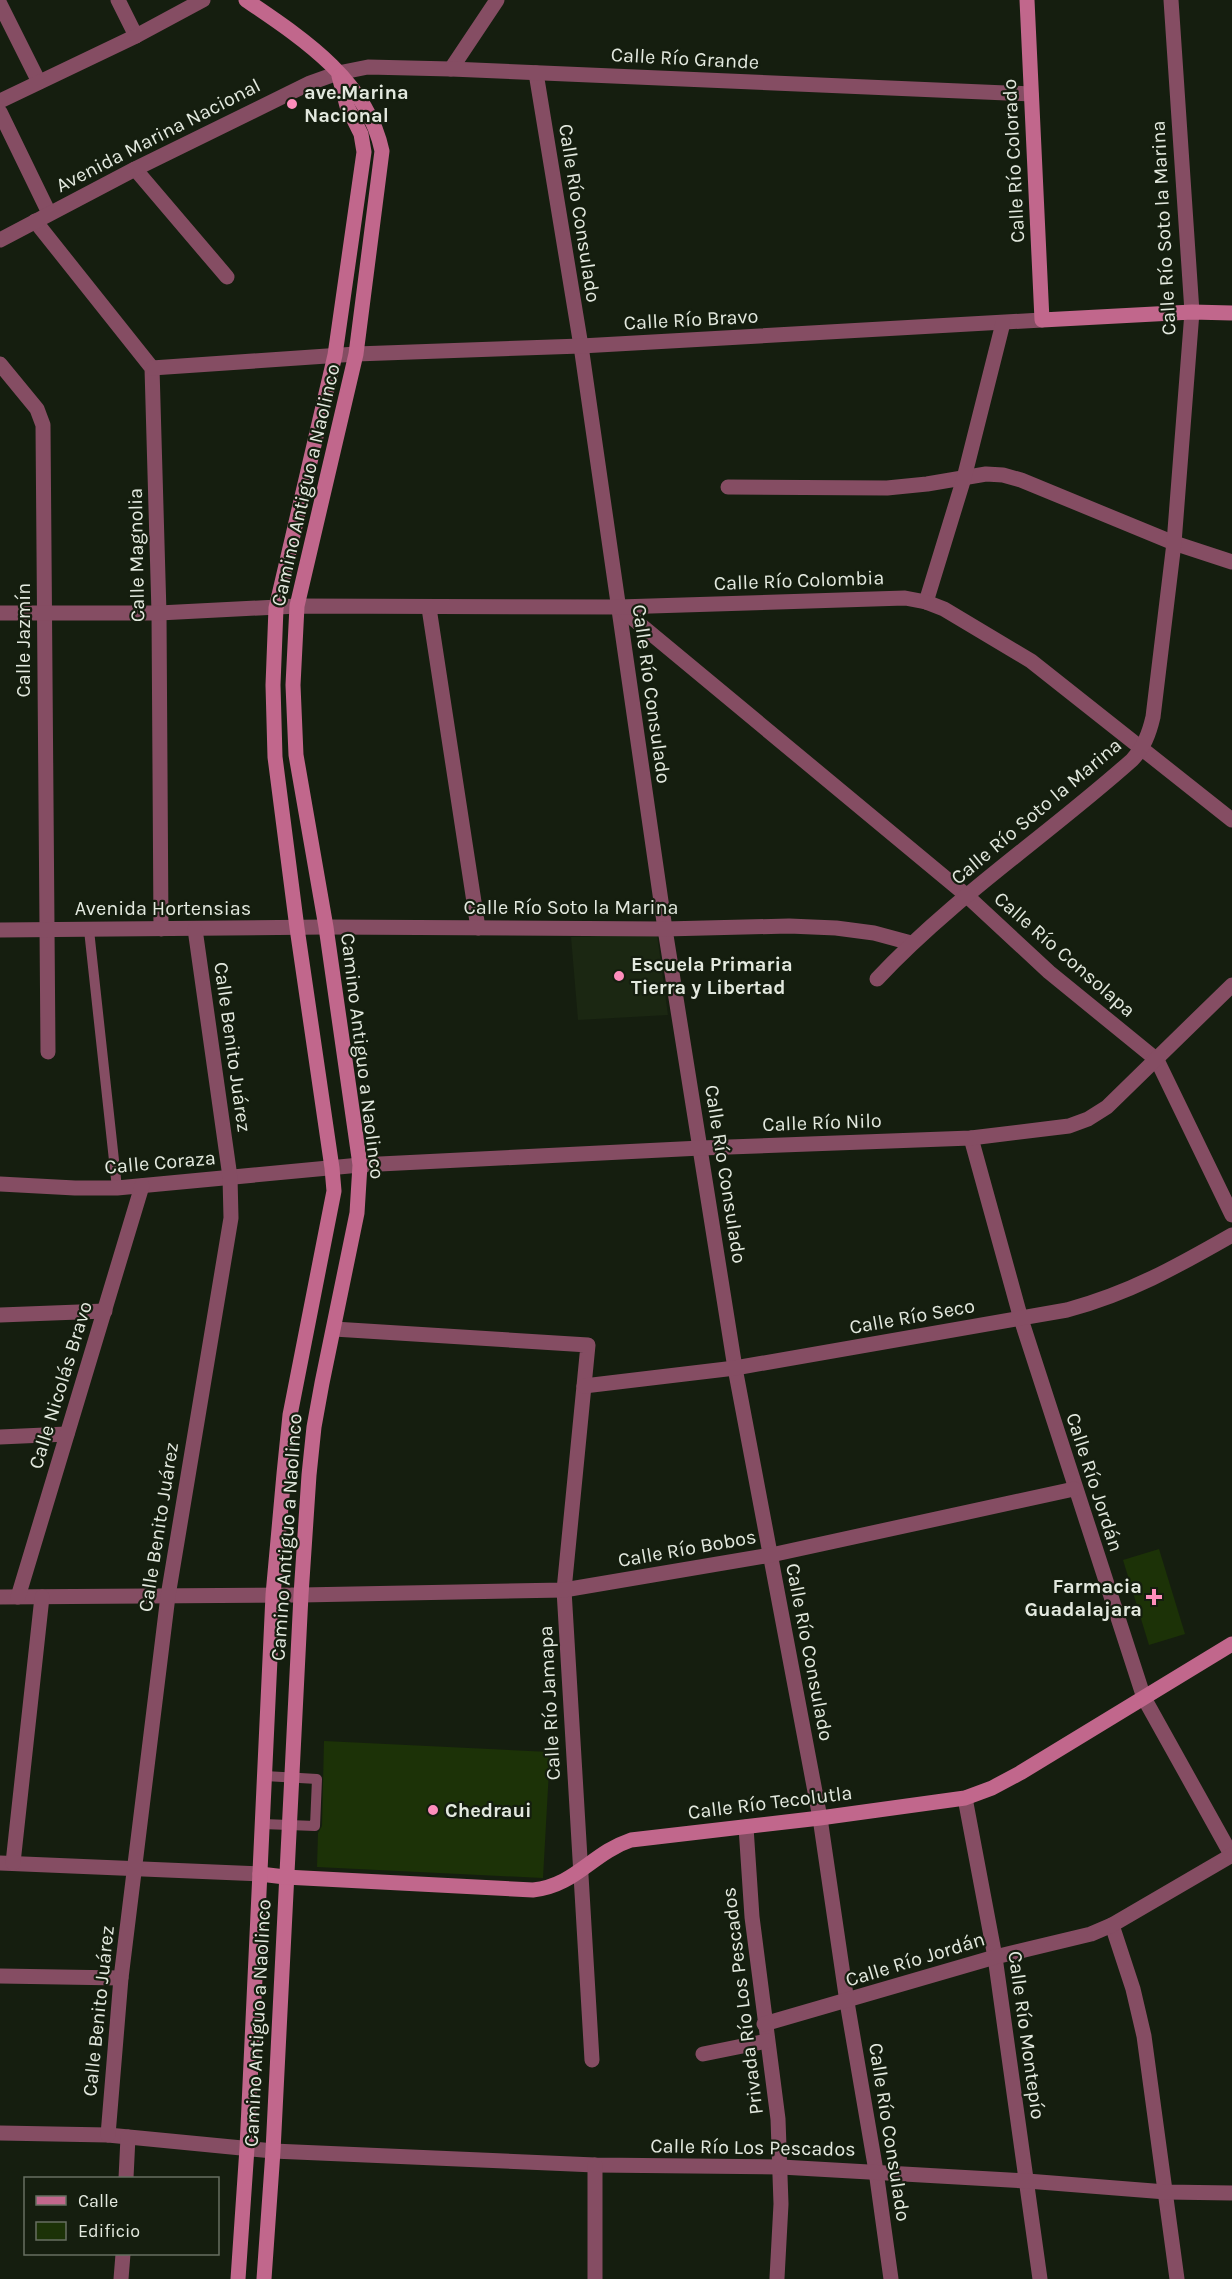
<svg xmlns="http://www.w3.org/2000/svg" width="1232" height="2279" viewBox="0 0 1232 2279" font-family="Karla,sans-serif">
<rect width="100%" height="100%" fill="#151e0f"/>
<polygon fill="#1b2712" points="657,934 668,1015 578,1020 571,937"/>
<g fill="#1c3207">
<polygon points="1159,1549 1185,1634 1149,1645 1123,1560"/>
<polygon points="324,1741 550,1752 543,1878 317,1867 318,1833 322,1826"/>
</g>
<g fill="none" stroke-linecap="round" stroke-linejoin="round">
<g stroke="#854d63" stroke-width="10">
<polyline points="89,930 117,1188"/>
<polyline points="263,1824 315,1826 317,1779 265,1776"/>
</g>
<g stroke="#854d63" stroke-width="15">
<polyline points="118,0 136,36"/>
<polyline points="0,4 39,82"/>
<polyline points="451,69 497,0"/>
<polyline points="536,73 581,346 665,929 735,1368 820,1818 847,2002 876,2171 891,2279"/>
<polyline points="0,101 136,36 203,0"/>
<polyline points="0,112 49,213"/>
<polyline points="135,169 227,277"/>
<polyline points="35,221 152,368 159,613 161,929"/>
<polyline points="0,240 135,169 310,83 338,73 368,67 451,69 1031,94"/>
<polyline points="0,364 37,409 43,425 48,1052"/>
<polyline points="152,368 356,354 581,346 1042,320"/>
<polyline points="728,487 887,488 927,484 986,474 1003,475 1021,480 1174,543 1232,562"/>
<polyline points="926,602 964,478 1003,323"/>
<polyline points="619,607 966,895 1049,972 1157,1060 1232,1215"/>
<polyline points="429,608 478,928"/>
<polyline points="0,613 159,613 297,606 619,607 905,598 926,602 944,609 1031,661 1232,820"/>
<polyline points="0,930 326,927 665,929 789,926 836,928 874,933 911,943"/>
<path d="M877 979C954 897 1048 835 1132 760 1144 747 1149 734 1153 717L1174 543 1192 312 1171 0"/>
<polyline points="971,1138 1021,1319 1144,1698 1232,1856"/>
<polyline points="0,1184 75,1188 117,1188 360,1165 701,1148 971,1138 1069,1126 1088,1119 1107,1107 1232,985"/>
<polyline points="0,1315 105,1311"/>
<polyline points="334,1329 588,1345 564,1590 592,2060"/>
<path d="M584 1386 735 1368 1067 1310C1130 1293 1176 1267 1232 1235"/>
<polyline points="0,1437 67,1434"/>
<polyline points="0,1597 301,1595 564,1590 771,1555 1074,1489"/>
<polyline points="18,1597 142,1186"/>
<polyline points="965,1798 995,1957 1040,2279"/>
<polyline points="746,1827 752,1917 778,2119 781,2204 777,2278"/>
<polyline points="0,1863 260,1874"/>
<polyline points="13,1863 42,1597"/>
<polyline points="1112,1925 1133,1989 1144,2036 1177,2279"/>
<polyline points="0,1976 121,1978"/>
<polyline points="764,2024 995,1957 1091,1934 1112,1925 1232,1855"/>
<polyline points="703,2054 767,2041"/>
<polyline points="0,2133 108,2135 273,2151 595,2165 781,2167 1027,2181 1166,2192 1232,2193"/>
<polyline points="108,2135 121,1978 168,1596 231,1218 230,1177 195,929"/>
<polyline points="595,2165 595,2279"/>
<polyline points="126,2178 128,2137"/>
<polyline points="121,2279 123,2254"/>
</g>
<g stroke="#c1678c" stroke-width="15">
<path d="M246 0C302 38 367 80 382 151L356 354 297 606 293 685 296 755 326 927 360 1165 357 1213 322 1383 314 1427 309 1475 301 1595 273 2151 264 2279"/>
<polyline points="1027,0 1042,320 1192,312 1232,313"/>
<path d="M260 1874 285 1877 533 1890C575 1886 592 1853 631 1840L820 1818 965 1798 992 1788 1020 1773 1232 1644"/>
<polyline points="238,2279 247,2148 273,1595 284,1474 290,1415 334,1191 332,1168 297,928 275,757 273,685 276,608 335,355 364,152 361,134 347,106 339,76"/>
</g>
</g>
<g fill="#fe8ebc" stroke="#151e0f" stroke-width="2">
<circle cx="292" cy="104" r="6"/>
<circle cx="619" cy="976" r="6"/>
<path d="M1151 1588h6v6h6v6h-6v6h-6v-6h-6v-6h6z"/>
<circle cx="433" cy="1810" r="6"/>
</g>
<g text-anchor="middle" stroke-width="4.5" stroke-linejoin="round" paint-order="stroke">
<g font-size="20" fill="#e3e9df" stroke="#151e0f">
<text transform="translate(685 58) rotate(3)" y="7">Calle Río Grande</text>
<text transform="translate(158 135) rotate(-27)" y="7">Avenida Marina Nacional</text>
<text transform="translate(1013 161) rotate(-93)" y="7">Calle Río Colorado</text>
<text transform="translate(580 213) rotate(81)" y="7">Calle Río Consulado</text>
<text transform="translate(1163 228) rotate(-93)" y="7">Calle Río Soto la Marina</text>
<text transform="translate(691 319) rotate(-3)" y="7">Calle Río Bravo</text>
<text transform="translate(305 485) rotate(-77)" y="7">Camino Antiguo a Naolinco</text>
<text transform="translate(136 555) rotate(-91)" y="7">Calle Magnolia</text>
<text transform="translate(799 580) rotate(-2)" y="7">Calle Río Colombia</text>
<text transform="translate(23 640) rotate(-90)" y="7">Calle Jazmín</text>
<text transform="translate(652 694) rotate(82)" y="7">Calle Río Consulado</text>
<text transform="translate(1036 811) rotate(-40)" y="7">Calle Río Soto la Marina</text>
<text x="571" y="914">Calle Río Soto la Marina</text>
<text x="163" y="915">Avenida Hortensias</text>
<text transform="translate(1065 954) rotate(41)" y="7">Calle Río Consolapa</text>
<text transform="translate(233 1047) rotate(82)" y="7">Calle Benito Juárez</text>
<text transform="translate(363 1056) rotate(83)" y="7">Camino Antiguo a Naolinco</text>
<text transform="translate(822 1122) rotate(-2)" y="7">Calle Río Nilo</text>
<text transform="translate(160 1162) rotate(-5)" y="7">Calle Coraza</text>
<text transform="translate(726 1174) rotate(81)" y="7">Calle Río Consulado</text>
<text transform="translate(912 1316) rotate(-10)" y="7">Calle Río Seco</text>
<text transform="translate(60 1385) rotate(-73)" y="7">Calle Nicolás Bravo</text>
<text transform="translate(1095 1482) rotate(72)" y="7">Calle Río Jordán</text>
<text transform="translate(158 1527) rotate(-81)" y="7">Calle Benito Juárez</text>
<text transform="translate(286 1537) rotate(-86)" y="7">Camino Antiguo a Naolinco</text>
<text transform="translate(687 1548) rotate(-10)" y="7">Calle Río Bobos</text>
<text transform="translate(810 1652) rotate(79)" y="7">Calle Río Consulado</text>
<text transform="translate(549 1703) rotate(-93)" y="7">Calle Río Jamapa</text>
<text transform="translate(770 1802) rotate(-7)" y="7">Calle Río Tecolutla</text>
<text transform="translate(915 1959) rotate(-17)" y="7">Calle Río Jordán</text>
<text transform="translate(742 2001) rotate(-97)" y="7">Privada Río Los Pescados</text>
<text transform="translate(98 2011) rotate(-84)" y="7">Calle Benito Juárez</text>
<text transform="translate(257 2023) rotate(-87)" y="7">Camino Antiguo a Naolinco</text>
<text transform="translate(1027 2035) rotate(82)" y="7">Calle Río Montepío</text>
<text transform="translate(890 2132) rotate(81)" y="7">Calle Río Consulado</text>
<text transform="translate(753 2147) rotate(1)" y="7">Calle Río Los Pescados</text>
</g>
<g font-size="20" font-weight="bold" fill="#e3e9df" stroke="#151e0f" text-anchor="start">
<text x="304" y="99">ave.Marina<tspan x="304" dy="23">Nacional</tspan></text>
<text x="631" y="971">Escuela Primaria<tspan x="631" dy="23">Tierra y Libertad</tspan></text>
<text x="1142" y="1593" text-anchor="end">Farmacia<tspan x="1142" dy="23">Guadalajara</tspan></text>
<text x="445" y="1817">Chedraui</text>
</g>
</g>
<rect x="24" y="2177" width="195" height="78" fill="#151e0f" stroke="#676f62" stroke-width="1.5"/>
<rect x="36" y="2196" width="30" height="9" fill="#c1678c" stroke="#676f62" stroke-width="1.5"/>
<text x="78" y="2207" font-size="18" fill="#e3e9df">Calle</text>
<rect x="36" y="2222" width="30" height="18" fill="#1c3207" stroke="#676f62" stroke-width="1.5"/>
<text x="78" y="2237" font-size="18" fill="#e3e9df">Edificio</text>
</svg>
